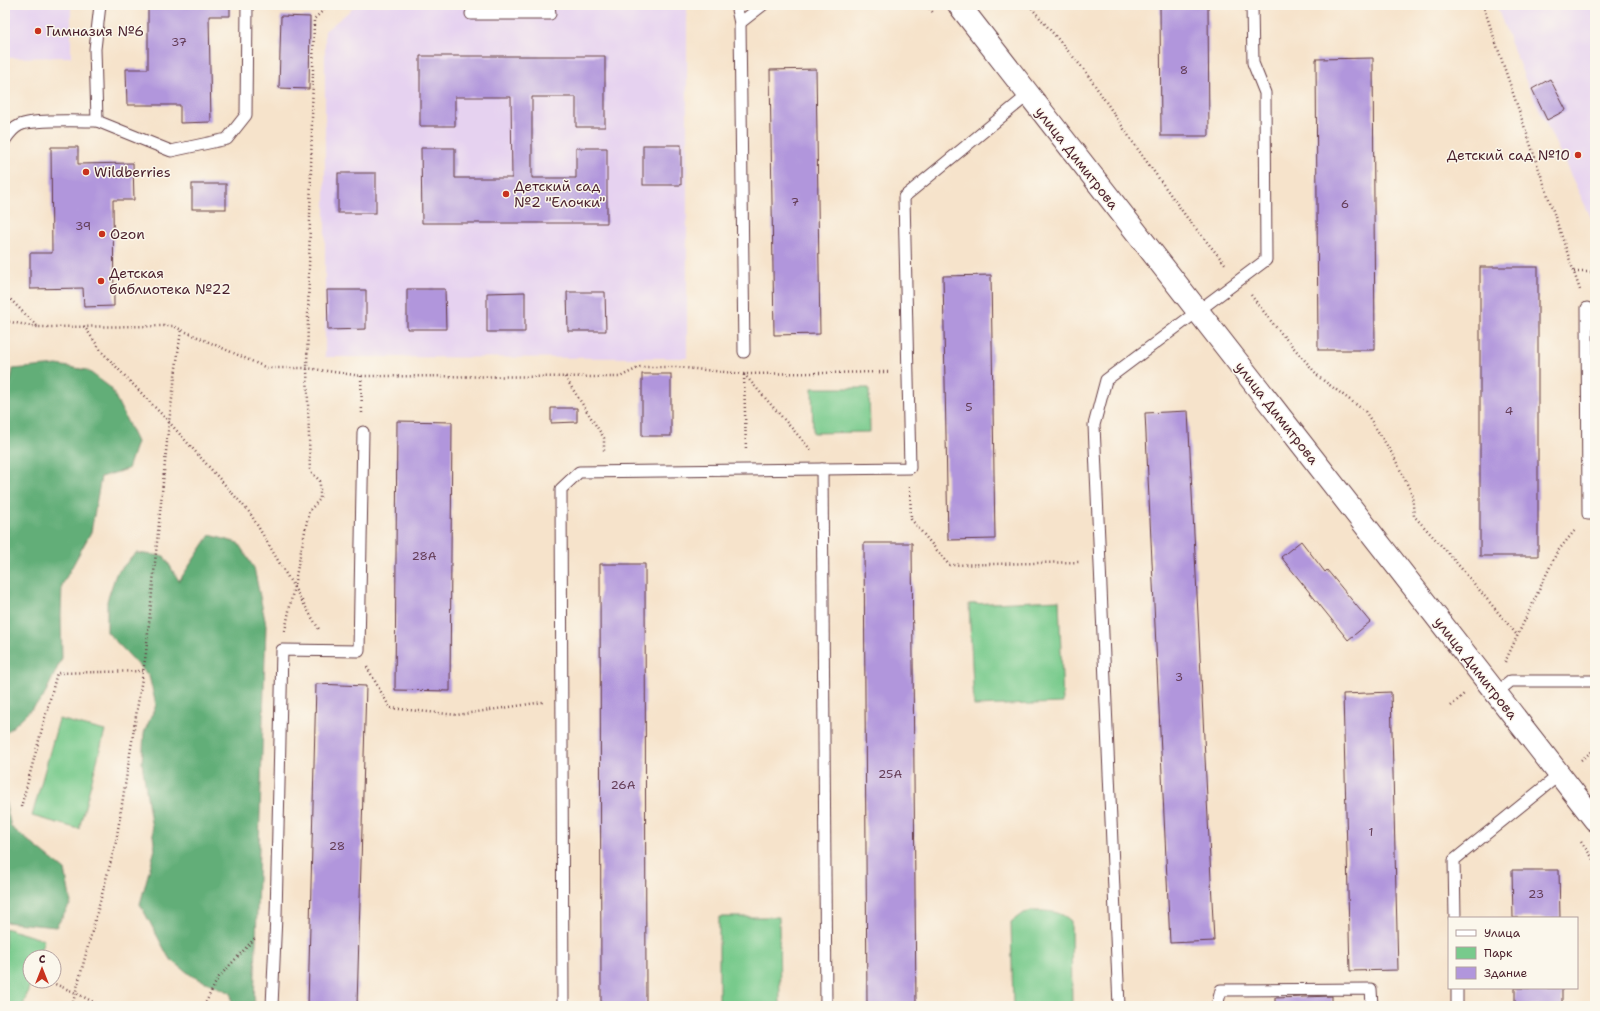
<svg xmlns="http://www.w3.org/2000/svg" width="1600" height="1011" viewBox="0 0 1600 1011" font-family="'Shantell Sans',sans-serif">
<rect width="100%" height="100%" fill="#fbf7ec"/>
<filter id="ink" filterUnits="userSpaceOnUse"><feTurbulence type="fractalNoise" baseFrequency=".025" numOctaves="2"/><feDisplacementMap in="SourceGraphic" scale="8" xChannelSelector="R" yChannelSelector="G"/><feConvolveMatrix kernelMatrix="1 2 1 2 8 2 1 2 1" color-interpolation-filters="sRGB"/></filter>
<filter id="wash" filterUnits="userSpaceOnUse"><feTurbulence type="fractalNoise" baseFrequency=".012" numOctaves="4" result="noise"/><feDisplacementMap in="SourceGraphic" scale="16" xChannelSelector="R" yChannelSelector="G"/><feGaussianBlur stdDeviation="0.9" result="paint"/><feColorMatrix in="noise" values="0 0 0 0 0 0 0 0 0 0 0 0 0 0 0 0 0 1.4 0 .05"/><feComposite in="paint" operator="in"/></filter>
<g filter="url(#wash)">
<rect width="100%" height="100%" fill="#f6e3cb"/>
<g fill="#e6d2f0">
<polygon points="5,5 71,5 71,57 5,58"/>
<polygon points="357,5 687,5 687,358 325,357 325,31"/>
<polygon points="1496,5 1595,5 1595,226 1527,84"/>
</g>
<g fill="#78ca8c" stroke="#61745c">
<polygon points="812,388 869,388 870,432 813,433"/>
<polygon points="1059,600 1063,703 974,706 969,604"/>
<polygon points="59,719 105,731 79,829 32,816"/>
<path d="M1032 911C1047 911 1059 910 1071 921L1072 1006H1013L1011 922 1023 913Z"/>
<polygon points="719,917 779,917 780,1006 719,1006"/>
<polygon points="5,928 44,940 38,957 30,957 31,981 23,1006 5,1006"/>
</g>
<g fill="#62ae78" stroke="#566652">
<polygon points="57,365 87,370 111,388 137,442 128,469 101,477 91,532 62,585 61,616 62,658 43,698 5,734 5,412 13,369"/>
<polygon points="210,535 238,543 254,568 266,625 254,1006 232,1006 231,993 192,976 169,958 140,904 155,849 142,763 144,733 156,705 149,676 107,632 107,601 116,574 136,553 164,556 179,581"/>
<polygon points="5,800 11,827 65,870 71,903 56,927 5,922"/>
</g>
<g id="blocks">
<g fill="#b196dc">
<polygon points="148,5 230,5 230,16 209,16 211,122 180,123 180,105 127,105 126,69 148,69"/>
<polygon points="1160,5 1208,5 1209,136 1161,136"/>
<polygon points="281,16 310,17 309,89 279,88"/>
<polygon points="420,56 605,56 605,127 576,127 576,97 532,97 532,178 576,178 576,148 607,148 607,223 422,223 421,148 455,148 455,178 512,178 511,97 455,97 455,126 420,126"/>
<polygon points="1373,58 1375,350 1318,350 1316,59"/>
<polygon points="816,69 820,334 774,335 770,70"/>
<polygon points="1550,79 1566,110 1547,120 1532,89"/>
<rect x="643" y="145" width="38" height="40"/>
<polygon points="51,147 78,147 78,164 133,163 134,200 113,200 114,306 84,307 83,288 30,289 30,253 52,253"/>
<rect x="338" y="173" width="38" height="40"/>
<rect x="192" y="184" width="34" height="25"/>
<rect x="1480" y="267" width="58" height="289"/>
<polygon points="991,275 995,539 948,540 943,276"/>
<polygon points="407,289 445,289 446,329 407,329"/>
<polygon points="327,290 366,290 366,329 328,330"/>
<polygon points="525,292 525,332 487,332 487,293"/>
<polygon points="567,292 605,292 606,331 568,331"/>
<rect x="642" y="374" width="29" height="62"/>
<polygon points="551,408 577,408 577,422 551,423"/>
<polygon points="1188,411 1214,941 1170,943 1145,413"/>
<polygon points="397,421 452,422 450,691 395,690"/>
<polygon points="1301,541 1325,572 1327,570 1370,622 1348,640 1281,557"/>
<polygon points="864,543 912,543 916,1006 867,1006"/>
<polygon points="600,564 645,564 646,1006 601,1006"/>
<polygon points="316,684 366,686 357,1006 308,1006"/>
<polygon points="1391,692 1398,970 1350,971 1343,694"/>
<polygon points="1512,870 1559,870 1560,918 1513,918"/>
<rect x="1515" y="988" width="47" height="18"/>
<polygon points="1332,996 1332,1006 1275,1006 1275,998"/>
</g>
</g>
</g>
<g filter="url(#ink)">
<use href="#blocks" fill-opacity="0" stroke="#643c43" stroke-width="1"/>
<g fill="none" stroke-linecap="round" stroke-linejoin="round">
<g stroke="#643c43" stroke-width="13">
<g id="service">
<polyline points="736,5 740,23 763,5"/>
<polyline points="471,14 550,14 549,5"/>
<polyline points="740,23 744,352"/>
<polyline points="97,121 171,151 227,139 246,115 247,5"/>
<path d="M5 140C9 134 13 128 20 125 33 119 81 121 97 121L95 49 100 5"/>
<polyline points="1587,308 1588,514 1595,514"/>
<polyline points="822,469 826,1006"/>
<polyline points="1496,693 1511,681 1595,681"/>
<polyline points="1455,918 1454,860 1559,775"/>
<polyline points="1457,988 1457,1006"/>
<polyline points="272,1006 276,916 282,650 359,651 363,432"/>
<polyline points="563,1006 561,489 579,472 910,468 904,197 1028,95"/>
<polyline points="1119,1006 1094,425 1106,380 1266,260 1265,93 1253,63 1252,5"/>
<polyline points="1217,1006 1221,990 1371,989 1372,1006"/>
</g>
</g>
<g stroke="#643c43" stroke-width="24">
<polyline id="tertiary" points="959,5 1595,820"/>
</g>
<g stroke="#643c43" stroke-width="2.5" stroke-dasharray="1 3" stroke-linecap="butt">
<polyline points="927,5 934,14"/>
<polyline points="1029,5 1086,72 1132,141 1188,219 1226,265"/>
<polyline points="1483,5 1580,290"/>
<polyline points="1574,272 1595,272"/>
<polyline points="5,294 38,327 173,326 267,368 307,368 361,376 620,377 640,367 676,367 744,374 889,372"/>
<polyline points="1251,295 1274,325 1320,378 1365,411 1393,455 1412,494 1414,516 1450,555 1517,635"/>
<polyline points="5,321 38,327"/>
<polyline points="84,326 102,352 169,422 250,513 286,574 320,631"/>
<polyline points="744,374 811,450"/>
<polyline points="744,375 746,450"/>
<polyline points="361,376 362,413"/>
<polyline points="565,377 604,438 604,452"/>
<polyline points="910,487 911,519 949,565 1080,562"/>
<polyline points="285,631 309,511 320,499 320,481 310,471 307,368 314,19 329,5"/>
<polyline points="1505,662 1557,552 1576,529"/>
<polyline points="367,667 390,708 457,715 543,702"/>
<polyline points="1451,706 1465,693"/>
<polyline points="1581,760 1595,749"/>
<polyline points="21,807 57,673 143,671"/>
<polyline points="1581,842 1595,861"/>
<polyline points="48,981 76,993 101,1006"/>
<polyline points="72,1006 116,842 146,653 169,422 181,330"/>
<polyline points="204,1006 218,978 255,938"/>
</g>
<use href="#service" stroke="#fff" stroke-width="11"/>
<use href="#tertiary" stroke="#fff" stroke-width="22"/>
</g>
</g>
<g fill="#c8321e" stroke="#fbf7ec" stroke-width="1.5">
<circle cx="38" cy="31" r="4"/>
<circle cx="1578" cy="155" r="4"/>
<circle cx="86" cy="172" r="4"/>
<circle cx="506" cy="194" r="4"/>
<circle cx="102" cy="234" r="4"/>
<circle cx="101" cy="281" r="4"/>
</g>
<g text-anchor="middle" stroke-width="3" stroke-linejoin="round" paint-order="stroke">
<g font-size="12" fill="#643d57">
<text x="179" y="46">37</text>
<text x="1184" y="74">8</text>
<text x="795" y="206">7</text>
<text x="1345" y="208">6</text>
<text x="83" y="230">39</text>
<text x="969" y="411">5</text>
<text x="1509" y="415">4</text>
<text x="424" y="560">28А</text>
<text x="1179" y="681">3</text>
<text x="890" y="778">25А</text>
<text x="623" y="789">26А</text>
<text x="1371" y="836">1</text>
<text x="337" y="850">28</text>
<text x="1536" y="898">23</text>
</g>
<g font-size="14" fill="#4a1f2b" stroke="#fbf7ec" text-anchor="start">
<text x="46" y="36">Гимназия №6</text>
<text x="1570" y="160" text-anchor="end">Детский сад №10</text>
<text x="94" y="177">Wildberries</text>
<text x="514" y="191">Детский сад<tspan x="514" dy="16">№2 "Елочки"</tspan></text>
<text x="110" y="239">Ozon</text>
<text x="109" y="278">Детская<tspan x="109" dy="16">библиотека №22</tspan></text>
</g>
<g font-size="14" fill="#4a1f2b" stroke="#fbf7ec">
<text transform="translate(1077 158) rotate(52)" y="5">улица Димитрова</text>
<text transform="translate(1277 413) rotate(52)" y="5">улица Димитрова</text>
<text transform="translate(1476 668) rotate(52)" y="5">улица Димитрова</text>
</g>
</g>
<rect width="1600" height="1011" fill="none" stroke="#fbf7ec" stroke-width="20"/>
<rect x="1448" y="917" width="130" height="72" fill="#fbf7ec" stroke="#b4a19f"/>
<rect x="1456" y="930" width="20" height="6" fill="#ffffff" stroke="#b4a19f"/>
<text x="1484" y="937" font-size="12" fill="#4a1f2b">Улица</text>
<rect x="1456" y="947" width="20" height="12" fill="#78ca8c" stroke="#b4a19f"/>
<text x="1484" y="957" font-size="12" fill="#4a1f2b">Парк</text>
<rect x="1456" y="967" width="20" height="12" fill="#b196dc" stroke="#b4a19f"/>
<text x="1484" y="977" font-size="12" fill="#4a1f2b">Здание</text>
<g transform="translate(42 969)"><circle r="19" fill="#fbf7ec" stroke="#b4a19f"/>
<path d="M0-3L7 15L0 10L-7 15Z" fill="#c8321e"/>
<text y="-6" font-size="11" font-weight="bold" text-anchor="middle" fill="#4a1f2b">С</text>
</g>
</svg>
